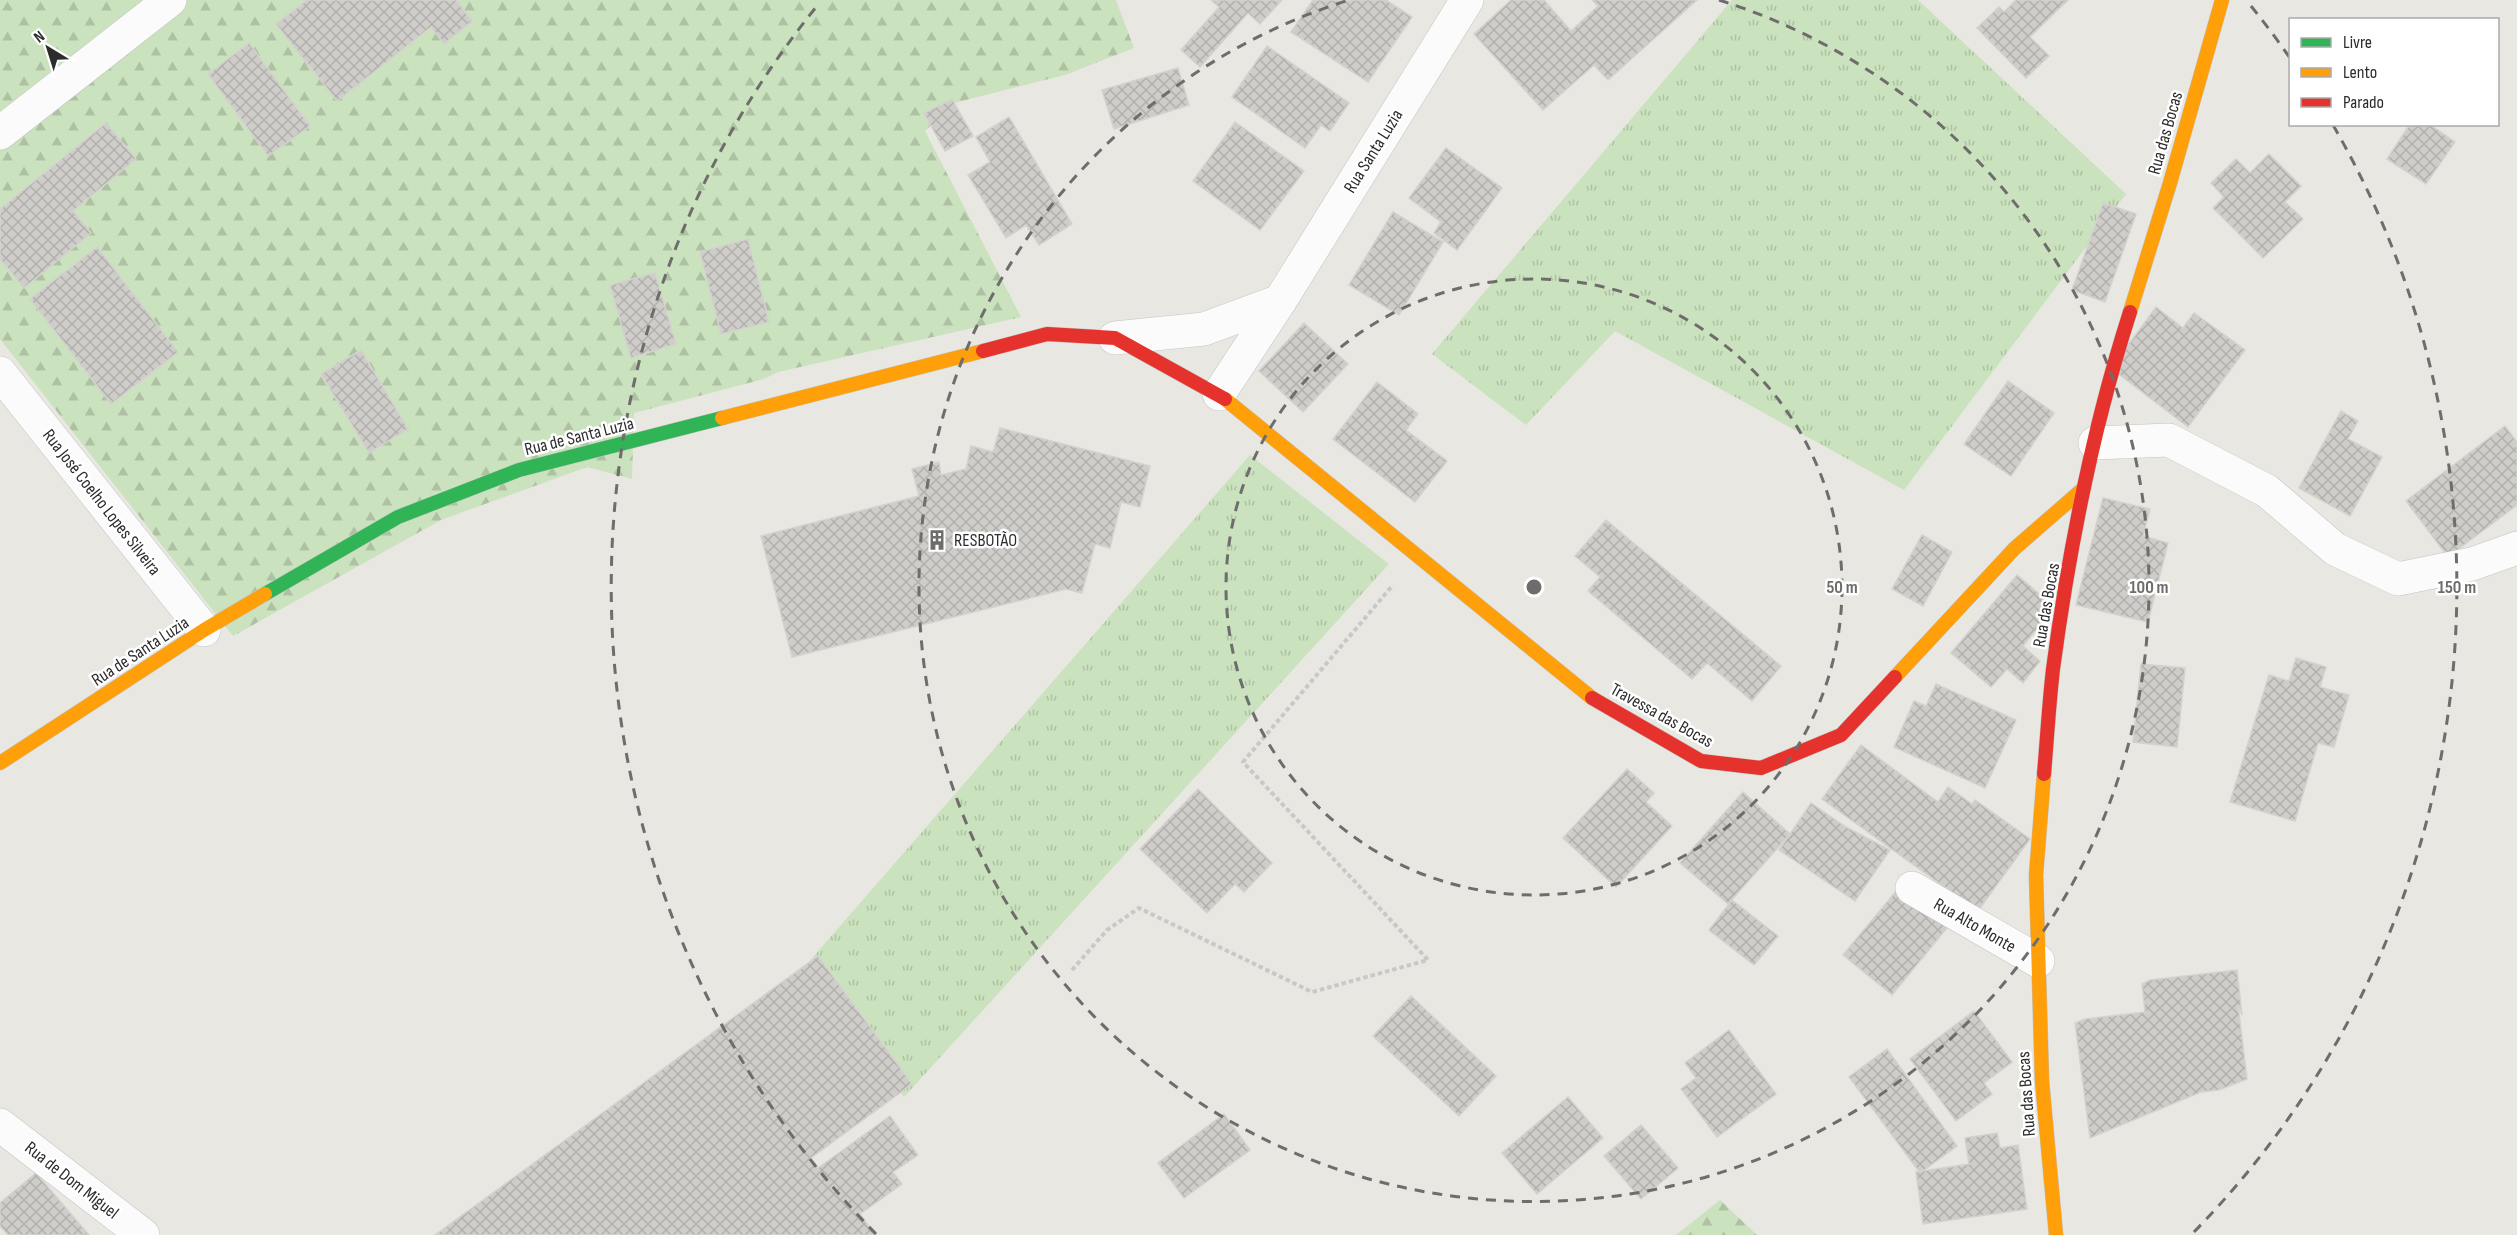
<svg xmlns="http://www.w3.org/2000/svg" width="2517" height="1235" viewBox="0 0 2517 1235" font-family="'Sofia Sans Condensed',sans-serif">
<defs>
<pattern id="grass-tufts" width="24" height="20" patternUnits="userSpaceOnUse" patternTransform="scale(1.5)"><rect width="24" height="20" fill="#cae2be"/><path d="M3 7l-1-3M5 7V3M7 7l1-3M15 17l-1-3M17 17v-4M19 17l1-3" fill="none" stroke="#aec2a3"/></pattern>
<pattern id="forest-firs" width="22" height="20" patternUnits="userSpaceOnUse" patternTransform="scale(1.5)"><rect width="22" height="20" fill="#cae2be"/><path d="M5 1l3.5 6h-7zM16 11l3.5 6h-7z" fill="#aec2a3"/></pattern>
<pattern id="building-cross-hatch" width="8" height="8" patternUnits="userSpaceOnUse" patternTransform="scale(1.5)"><rect width="8" height="8" fill="#cecdc9"/><path d="M0 0l8 8M0 8l8-8" fill="none" stroke="#b1b0ad"/></pattern>
</defs>
<rect width="100%" height="100%" fill="#e9e7e2"/>
<g fill="url(#grass-tufts)">
<polygon points="1732,0 1918,0 2126,194 1904,490 1615,331 1526,425 1432,354"/>
<polygon points="1250,455 1389,564 904,1097 807,964"/>
</g>
<g fill="url(#forest-firs)">
<polygon points="0,0 1116,0 1134,48 1065,75 954,103 925,131 1021,317 778,372 764,379 634,413 632,479 587,467 441,520 233,636 0,339"/>
<polygon points="1720,1200 1757,1235 1676,1235"/>
</g>
<g fill="url(#building-cross-hatch)" stroke="#d4d2ce" stroke-width="1.5">
<polygon points="307,0 456,0 472,21 444,44 431,27 337,101 276,24"/>
<polygon points="1211,0 1282,0 1260,24 1248,13 1200,67 1181,50 1219,7"/>
<polygon points="1313,0 1386,0 1412,17 1368,82 1291,32"/>
<polygon points="1511,0 1544,0 1571,31 1598,6 1592,0 1697,0 1608,80 1594,65 1543,110 1474,34"/>
<polygon points="2016,0 2068,0 2030,37 2049,56 2026,78 1977,28 1999,7 2004,12"/>
<polygon points="249,43 310,126 268,156 208,74"/>
<polygon points="1267,46 1349,103 1330,131 1321,125 1305,148 1232,97"/>
<polygon points="1178,68 1189,105 1114,129 1102,90"/>
<polygon points="952,99 973,136 945,151 924,113"/>
<polygon points="1009,117 1072,224 1039,245 1026,225 1006,238 968,175 990,162 976,137"/>
<polygon points="1235,122 1304,171 1260,230 1193,181"/>
<polygon points="106,123 136,159 73,211 91,233 24,288 0,259 0,209"/>
<polygon points="2410,124 2429,124 2455,142 2426,184 2387,159"/>
<polygon points="1446,148 1502,188 1457,250 1434,233 1441,222 1409,198"/>
<polygon points="2269,154 2301,186 2285,202 2303,219 2263,258 2213,208 2224,197 2211,183 2236,159 2250,173"/>
<polygon points="2103,203 2136,214 2105,302 2072,290"/>
<polygon points="1393,212 1443,242 1399,315 1349,285"/>
<polygon points="748,239 769,322 721,334 700,252"/>
<polygon points="97,247 178,352 111,404 30,299"/>
<polygon points="655,273 676,344 631,358 610,285"/>
<polygon points="2156,307 2183,328 2194,313 2245,350 2188,427 2111,368"/>
<polygon points="1304,323 1348,364 1303,412 1259,371"/>
<polygon points="361,350 408,429 369,453 321,374"/>
<polygon points="2008,381 2054,413 2011,476 1964,444"/>
<polygon points="1377,382 1418,414 1406,430 1447,461 1415,502 1333,439"/>
<polygon points="2341,411 2358,421 2348,439 2382,457 2350,516 2299,488"/>
<polygon points="2505,426 2517,442 2517,505 2448,557 2406,501"/>
<polygon points="1000,428 1150,466 1140,507 1121,502 1110,548 1095,544 1082,593 1066,589 792,657 761,536 919,496 912,469 939,462 941,475 966,469 971,446 993,452"/>
<polygon points="2103,498 2150,509 2143,536 2168,543 2148,622 2076,605"/>
<polygon points="1606,520 1781,666 1752,701 1707,663 1692,679 1588,591 1600,577 1575,556"/>
<polygon points="1922,535 1952,552 1923,606 1892,589"/>
<polygon points="2017,575 2055,607 2023,646 2040,661 2023,683 2007,669 1991,687 1951,653"/>
<polygon points="2296,658 2326,667 2320,687 2349,695 2334,747 2318,743 2295,821 2230,802 2269,675 2289,681"/>
<polygon points="2141,664 2185,668 2177,747 2133,742"/>
<polygon points="1936,684 2016,720 1985,788 1894,747 1914,701 1926,706"/>
<polygon points="1861,745 1938,802 1948,787 1972,804 1975,800 2030,839 1978,911 1822,799"/>
<polygon points="1627,769 1654,793 1646,802 1672,826 1616,887 1563,838"/>
<polygon points="1198,789 1272,863 1244,892 1235,884 1207,913 1140,849"/>
<polygon points="1743,792 1790,834 1728,904 1680,863"/>
<polygon points="1811,803 1846,827 1890,850 1855,901 1779,850"/>
<polygon points="1902,884 1951,923 1892,995 1843,955"/>
<polygon points="1732,900 1778,936 1754,965 1709,930"/>
<polygon points="818,956 912,1084 811,1158 818,1168 890,1116 918,1155 893,1172 902,1184 860,1214 875,1235 435,1235"/>
<polygon points="2237,970 2242,1015 2238,1005 2247,1079 2219,1090 2201,1092 2090,1138 2075,1023 2085,1019 2145,1012 2142,984 2150,980"/>
<polygon points="1411,996 1496,1076 1459,1116 1373,1036"/>
<polygon points="1974,1011 2012,1062 1984,1083 1992,1094 1956,1121 1910,1059"/>
<polygon points="1729,1030 1776,1094 1717,1137 1681,1089 1696,1078 1685,1063"/>
<polygon points="1887,1049 1957,1146 1920,1173 1849,1077"/>
<polygon points="1568,1097 1603,1138 1537,1194 1502,1153"/>
<polygon points="1224,1114 1250,1150 1184,1198 1158,1163"/>
<polygon points="1641,1125 1678,1168 1641,1199 1604,1156"/>
<polygon points="1997,1133 2000,1148 2018,1145 2027,1209 1923,1224 1916,1172 1969,1164 1965,1138"/>
<polygon points="36,1173 89,1235 8,1235 0,1226 0,1203"/>
</g>
<g fill="none" stroke-linecap="round" stroke-linejoin="round">
<g stroke="#c4c3c2" stroke-width="34">
<g id="street">
<polyline points="0,133 170,0"/>
<polyline points="1115,338 1204,329 1280,301 1467,0"/>
<polyline points="0,373 204,630"/>
<polyline points="1219,394 1280,301"/>
<polyline points="2095,443 2169,440 2267,491 2335,549 2398,579 2472,564 2517,548"/>
<polyline points="1912,888 2038,961"/>
<polyline points="0,1125 143,1235"/>
</g>
</g>
<g stroke="#c4c3c2" stroke-width="15">
<polyline id="fast" points="265,594 398,517 519,470 722,418"/>
</g>
<g stroke="#c4c3c2" stroke-width="15">
<g id="slow">
<polyline points="2130,312 2170,183 2222,0"/>
<polyline points="1225,399 1592,698"/>
<polyline points="722,418 983,351"/>
<polyline points="1895,677 2014,549 2084,488"/>
<polyline points="0,763 204,630 265,594"/>
<polyline points="2044,774 2036,875 2042,1081 2056,1235"/>
</g>
</g>
<g stroke="#c4c3c2" stroke-width="15">
<g id="jam">
<polyline points="983,351 1047,334 1115,338 1225,399"/>
<polyline points="1592,698 1701,761 1761,768 1841,735 1895,677"/>
<path d="M2044 774C2047 739 2049 704 2053 669 2069 549 2093 427 2130 312"/>
</g>
</g>
<polyline stroke="#c8c8c7" stroke-width="4" stroke-dasharray="4.5 3" stroke-linecap="butt" points="1072,970 1107,930 1139,908 1312,992 1428,960 1243,762 1393,585"/>
<use href="#street" stroke="#fcfbfb" stroke-width="33"/>
<use href="#fast" stroke="#30b455" stroke-width="14"/>
<use href="#slow" stroke="#ff9f0a" stroke-width="14"/>
<use href="#jam" stroke="#e5322d" stroke-width="14"/>
</g>
<g fill="none" stroke="#6e6d6c" stroke-width="3" stroke-dasharray="10 8">
<circle cx="1534" cy="587" r="308"/>
<path d="M1719 0A615 615 0 1 1 1349 0"/>
<path d="M876 1234A923 923 0 0 1 817 6M2251 6A923 923 0 0 1 2290 58M2333 125A923 923 0 0 1 2192 1234"/>
</g>
<defs>
<g id="building-bare" transform="scale(1.62)"><path d="M-4-6H4V6H1V3H-1V6H-4ZM-2.5-4.3h1.7v1.8h-1.7ZM.8-4.3h1.7v1.8H.8ZM-2.5-1h1.7V.8h-1.7ZM.8-1h1.7V.8H.8Z" fill="#6e6d6c" stroke="#fff" stroke-width="2.5" paint-order="stroke"/></g>
</defs>
<g fill-rule="evenodd">
<use href="#building-bare" x="937" y="540"/>
</g>
<g text-anchor="middle" stroke-width="5" stroke-linejoin="round" paint-order="stroke">
<g font-size="18" fill="#2c2c2c" stroke="#fff">
<text transform="translate(2165 133) rotate(-74)" y="6">Rua das Bocas</text>
<text transform="translate(1373 151) rotate(-58)" y="6">Rua Santa Luzia</text>
<text transform="translate(579 436) rotate(-14)" y="6">Rua de Santa Luzia</text>
<text transform="translate(102 502) rotate(52)" y="6">Rua José Coelho Lopes Silveira</text>
<text transform="translate(2046 605) rotate(-80)" y="6">Rua das Bocas</text>
<text transform="translate(140 651) rotate(-33)" y="6">Rua de Santa Luzia</text>
<text transform="translate(1662 715) rotate(29)" y="6">Travessa das Bocas</text>
<text transform="translate(1975 925) rotate(30)" y="6">Rua Alto Monte</text>
<text transform="translate(2026 1094) rotate(-94)" y="6">Rua das Bocas</text>
<text transform="translate(72 1180) rotate(38)" y="6">Rua de Dom Miguel</text>
</g>
<g font-size="18" fill="#2c2c2c" stroke="#fff" text-anchor="start">
<text x="954" y="546">RESBOTÃO</text>
</g>
</g>
<circle cx="1534" cy="587" r="9" fill="#6e6d6c" stroke="#fff" stroke-width="3"/>
<g font-size="18" text-anchor="middle" font-weight="bold" fill="#6e6d6c" stroke="#fff" stroke-width="5" stroke-linejoin="round" paint-order="stroke">
<text x="1842" y="593">50 m</text>
<text x="2149" y="593">100 m</text>
<text x="2457" y="593">150 m</text>
</g>
<rect x="2289" y="18" width="210" height="108" fill="#ffffff" stroke="#ababab" stroke-width="1.5"/>
<rect x="2301" y="38" width="30" height="9" fill="#30b455" stroke="#ababab" stroke-width="1.5"/>
<text x="2343" y="48" font-size="18" fill="#2c2c2c">Livre</text>
<rect x="2301" y="68" width="30" height="9" fill="#ff9f0a" stroke="#ababab" stroke-width="1.5"/>
<text x="2343" y="78" font-size="18" fill="#2c2c2c">Lento</text>
<rect x="2301" y="98" width="30" height="9" fill="#e5322d" stroke="#ababab" stroke-width="1.5"/>
<text x="2343" y="108" font-size="18" fill="#2c2c2c">Parado</text>
<g transform="translate(48 48) rotate(322)" stroke="#ffffff" stroke-width="4.5" paint-order="stroke">
<path d="M0-4.5L10 22L0 15L-10 22Z" fill="#2c2c2c"/>
<text y="-9" font-size="16" font-weight="bold" text-anchor="middle" fill="#2c2c2c">N</text>
</g>
</svg>
